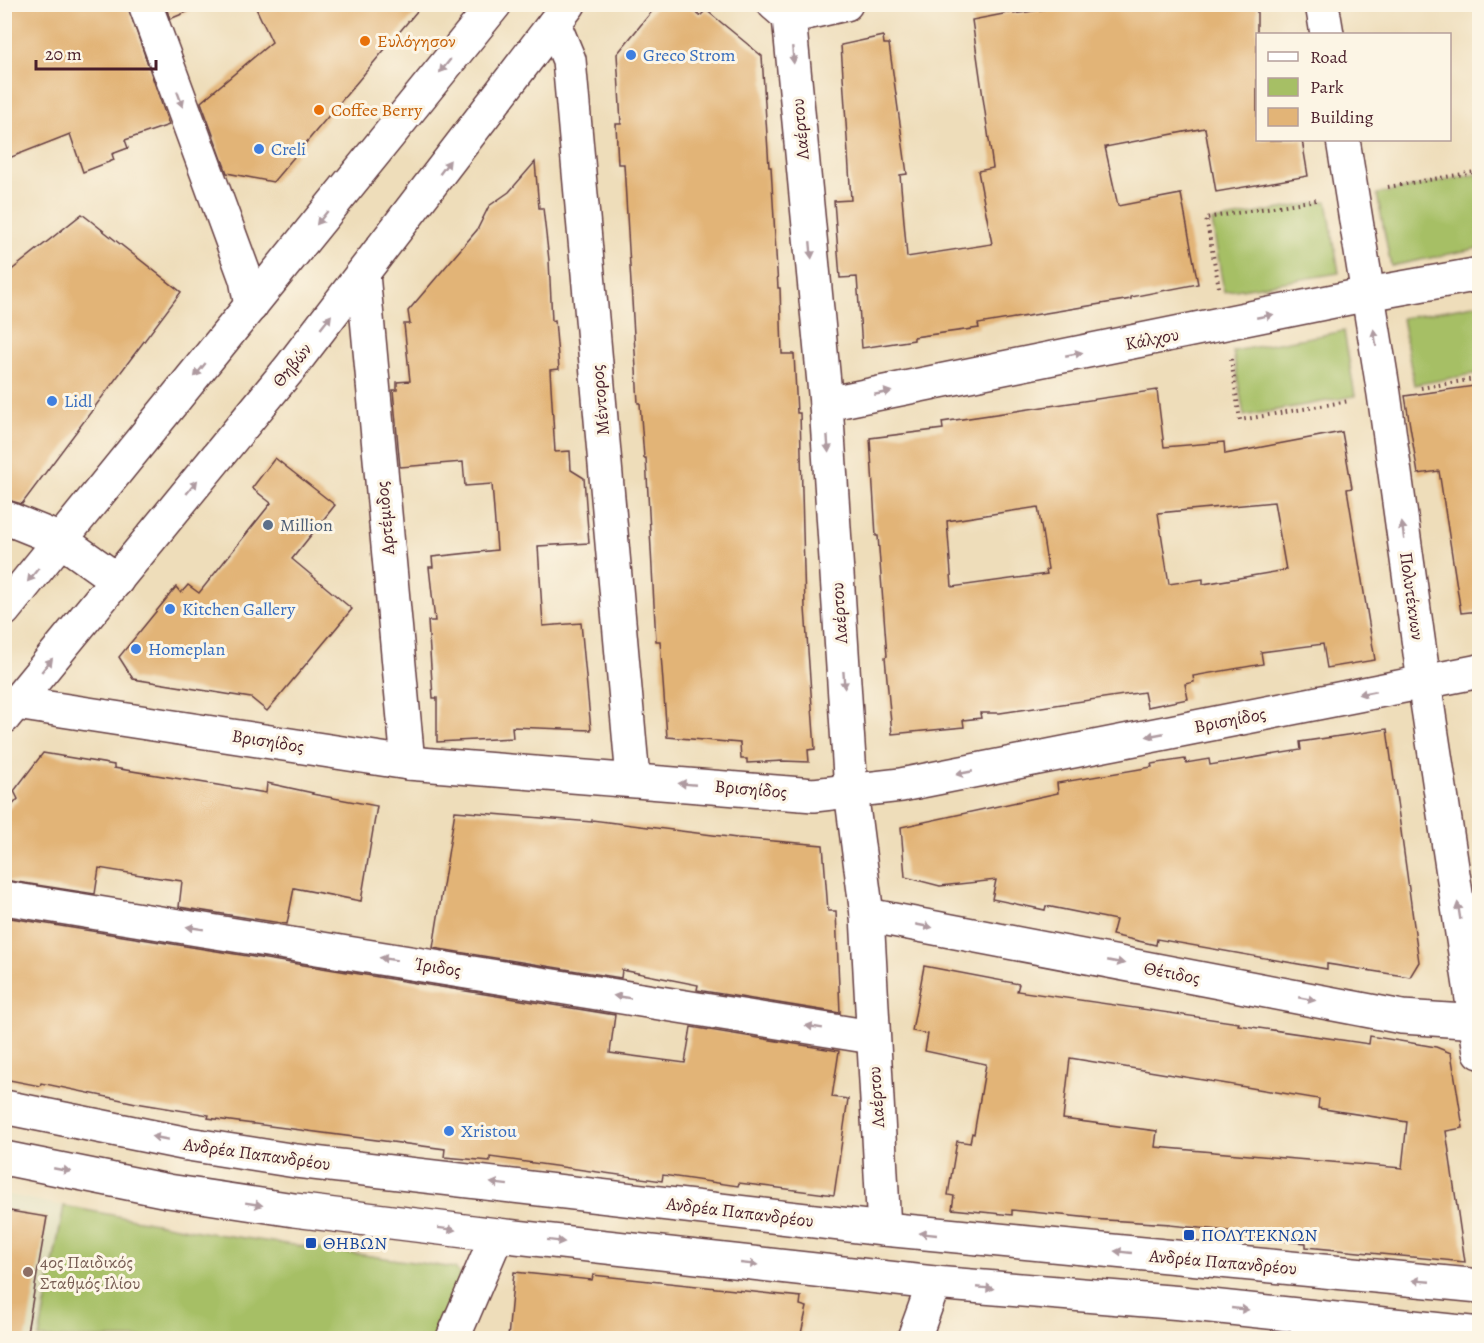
<svg xmlns="http://www.w3.org/2000/svg" width="1484" height="1343" viewBox="0 0 1484 1343" font-family="Alegreya,serif">
<rect width="100%" height="100%" fill="#fcf5e5"/>
<filter id="ink" filterUnits="userSpaceOnUse"><feTurbulence type="fractalNoise" baseFrequency=".0167" numOctaves="2"/><feDisplacementMap in="SourceGraphic" scale="12" xChannelSelector="R" yChannelSelector="G"/><feConvolveMatrix kernelMatrix="1 2 1 2 8 2 1 2 1" color-interpolation-filters="sRGB"/></filter>
<filter id="wash" filterUnits="userSpaceOnUse"><feTurbulence type="fractalNoise" baseFrequency=".008" numOctaves="4" result="noise"/><feDisplacementMap in="SourceGraphic" scale="24" xChannelSelector="R" yChannelSelector="G"/><feGaussianBlur stdDeviation="1.35" result="paint"/><feColorMatrix in="noise" values="0 0 0 0 0 0 0 0 0 0 0 0 0 0 0 0 0 1.4 0 .05"/><feComposite in="paint" operator="in"/></filter>
<g filter="url(#wash)">
<rect width="100%" height="100%" fill="#eeddba"/>
<polygon fill="#dfddbb" points="4,1194 64,1206 39,1338 5,1338"/>
<g fill="#a6bf65" stroke="#786f48" stroke-width="1.5">
<polygon points="1477,174 1480,185 1479,248 1391,266 1377,194"/>
<polygon points="1327,201 1339,273 1224,292 1212,221"/>
<polygon points="1479,304 1479,373 1414,385 1402,318"/>
<polygon points="1344,331 1355,396 1244,416 1233,351"/>
<polygon points="64,1206 209,1233 455,1268 461,1276 435,1338 39,1338"/>
</g>
<g id="blocks">
<g fill="#e2b477" fill-rule="evenodd">
<polygon points="4,4 127,4 169,125 125,140 128,148 112,154 114,160 83,172 70,134 4,160"/>
<polygon points="165,4 204,4 204,5 170,19"/>
<polygon points="254,4 423,4 273,182 227,173 201,102 272,42"/>
<polygon points="658,4 686,4 700,16 706,10 762,56 769,167 771,167 778,288 780,288 782,354 794,354 797,413 800,413 805,608 815,749 808,750 809,762 783,761 747,763 747,759 741,759 740,743 667,737 660,641 656,641 646,458 644,458 640,403 638,403 624,164 618,164 616,124 621,124 617,54"/>
<polygon points="1080,4 1257,4 1257,140 1302,140 1308,176 1216,192 1205,128 1105,147 1118,206 1181,194 1198,284 1131,297 1131,299 978,324 979,328 914,337 914,340 862,348 857,277 840,278 834,201 851,200 841,45 883,36 884,44 889,44 907,174 900,175 907,257 992,244 978,171 993,168 972,20 1014,12 1014,14"/>
<polygon points="535,162 539,208 543,208 549,260 552,321 555,320 559,369 550,370 555,452 570,451 571,470 584,478 589,543 538,546 543,626 581,623 591,730 512,727 513,738 437,742 437,698 433,698 428,621 435,621 429,567 433,567 432,557 497,550 492,484 465,486 463,462 400,467 393,390 397,390 397,382 410,381 404,324 410,324 408,311 477,230 489,206 509,192"/>
<polygon points="82,214 181,292 22,504 4,499 4,276"/>
<polygon points="1474,386 1479,415 1479,611 1461,613 1439,471 1418,474 1405,396"/>
<path d="M1157 390 1164 447 1224 442 1225 454 1342 432 1352 488 1347 489 1375 660 1327 668 1323 644 1261 652 1263 664 1193 676 1194 682 1185 684 1188 699 1147 707 1144 692 1000 713H980L981 718 963 720 964 727 892 734 885 657 887 656 878 536H876L870 438 943 429 942 422ZM1274 502 1286 570 1203 584V579L1169 584 1158 513ZM1038 507 1048 569 1046 570 1047 574 952 587 947 521Z"/>
<polygon points="275,458 335,505 292,559 352,609 267,711 251,698 133,679 119,657 176,587 181,593 188,585 199,593 271,503 252,488"/>
<polygon points="1387,729 1419,962 1410,977 1327,964 1327,969 1157,939 1156,945 1112,935 1116,920 1046,906 1045,910 992,899 996,880 940,886 905,877 901,827 1058,793 1057,783 1152,767 1151,764 1185,759 1186,763 1209,759 1210,765 1301,750 1300,742"/>
<polygon points="43,753 114,765 114,768 266,793 267,783 313,793 312,794 377,806 361,901 294,888 287,924 179,907 182,881 153,877 99,868 95,894 4,880 4,814 18,799 14,791"/>
<polygon points="455,811 592,822 592,820 737,838 823,845 828,911 836,911 840,1013 697,990 698,985 622,970 621,978 433,948"/>
<polygon points="4,917 615,1015 610,1053 685,1063 691,1027 839,1051 832,1097 848,1099 834,1195 739,1183 738,1186 663,1175 662,1181 490,1157 490,1161 444,1157 445,1149 208,1118 209,1115 136,1103 41,1083 40,1086 4,1079"/>
<path d="M924 966 1019 984 1017 991 1239 1023 1238 1025 1369 1044 1370 1036 1436 1047 1451 1053 1463 1128 1446 1131 1465 1262 1306 1247V1243L1238 1236 1239 1232 1169 1225 1170 1224 1091 1219V1218L1012 1210V1215L952 1209 954 1196 948 1195 957 1141 970 1143 972 1133 974 1134 986 1064 925 1051 928 1034 912 1031ZM1070 1058 1319 1099 1318 1108 1407 1122 1402 1168 1155 1147 1157 1131 1063 1119Z"/>
<polygon points="4,1210 47,1217 26,1338 4,1338"/>
<polygon points="514,1272 592,1280 593,1275 801,1297 800,1305 807,1307 800,1338 508,1338"/>
</g>
</g>
</g>
<g filter="url(#ink)">
<use href="#blocks" fill-opacity="0" stroke="#633c40" stroke-width="1.5"/>
<g fill="none" stroke-linecap="round" stroke-linejoin="round">
<g stroke="#633c40" stroke-width="36">
<g id="street">
<polyline points="145,4 246,279 251,306"/>
<polyline points="774,4 789,17 826,404 851,791 867,915 884,1229"/>
<polyline points="789,17 846,4"/>
<polyline points="554,24 569,60 633,779"/>
<polyline points="363,274 408,763"/>
<polyline points="826,404 1368,294 1480,274"/>
<polyline points="16,703 408,763 814,795 901,785 1480,671"/>
<polyline points="4,898 872,1037"/>
<polyline points="867,915 1402,1017 1480,1022"/>
<polyline points="453,1338 497,1235"/>
<polyline points="914,1338 934,1283"/>
</g>
</g>
<g stroke="#633c40" stroke-width="36">
<g id="secondary">
<polyline points="1322,4 1327,34"/>
<polyline points="1343,140 1384,394 1424,682 1480,1052"/>
<polyline points="4,517 61,540 117,580"/>
<polyline points="4,610 495,4"/>
<polyline points="4,717 290,368 569,4"/>
<polyline points="4,1107 188,1144 296,1161 884,1229 1480,1286"/>
<polyline points="4,1158 168,1191 294,1210 497,1235 934,1283 1182,1303 1480,1334"/>
</g>
</g>
<g stroke="#633c40" stroke-width="4" stroke-dasharray="1.5 4.5" stroke-linecap="butt">
<polyline points="1388,187 1480,171"/>
<polyline points="1219,287 1206,218 1316,200"/>
<polyline points="1231,359 1240,420 1349,401"/>
<polyline points="1421,388 1480,378"/>
</g>
<use href="#street" stroke="#fff" stroke-width="33"/>
<use href="#secondary" stroke="#fff" stroke-width="33"/>
</g>
<defs><path id="oneway-solid" d="M-6-.8H1V-3.2L6.5 0L1 3.2V.8H-6Z" transform="scale(1.5)"/></defs>
<g fill="#ae9aa0">
<use href="#oneway-solid" transform="translate(793 55) rotate(85)"/>
<use href="#oneway-solid" transform="translate(445 66) rotate(129)"/>
<use href="#oneway-solid" transform="translate(180 99) rotate(70)"/>
<use href="#oneway-solid" transform="translate(445 167) rotate(-53)"/>
<use href="#oneway-solid" transform="translate(322 218) rotate(129)"/>
<use href="#oneway-solid" transform="translate(811 250) rotate(85)"/>
<use href="#oneway-solid" transform="translate(1265 316) rotate(-11)"/>
<use href="#oneway-solid" transform="translate(326 322) rotate(-52)"/>
<use href="#oneway-solid" transform="translate(1375 338) rotate(-99)"/>
<use href="#oneway-solid" transform="translate(1074 354) rotate(-11)"/>
<use href="#oneway-solid" transform="translate(200 370) rotate(129)"/>
<use href="#oneway-solid" transform="translate(883 393) rotate(-11)"/>
<use href="#oneway-solid" transform="translate(828 444) rotate(86)"/>
<use href="#oneway-solid" transform="translate(192 487) rotate(-51)"/>
<use href="#oneway-solid" transform="translate(1403 531) rotate(-98)"/>
<use href="#oneway-solid" transform="translate(33 575) rotate(129)"/>
<use href="#oneway-solid" transform="translate(47 665) rotate(-51)"/>
<use href="#oneway-solid" transform="translate(844 680) rotate(86)"/>
<use href="#oneway-solid" transform="translate(1367 693) rotate(169)"/>
<use href="#oneway-solid" transform="translate(1155 735) rotate(169)"/>
<use href="#oneway-solid" transform="translate(964 773) rotate(169)"/>
<use href="#oneway-solid" transform="translate(687 784) rotate(-175)"/>
<use href="#oneway-solid" transform="translate(1459 911) rotate(-99)"/>
<use href="#oneway-solid" transform="translate(924 926) rotate(11)"/>
<use href="#oneway-solid" transform="translate(195 928) rotate(-171)"/>
<use href="#oneway-solid" transform="translate(388 959) rotate(-171)"/>
<use href="#oneway-solid" transform="translate(1116 962) rotate(11)"/>
<use href="#oneway-solid" transform="translate(622 997) rotate(-171)"/>
<use href="#oneway-solid" transform="translate(1307 999) rotate(11)"/>
<use href="#oneway-solid" transform="translate(814 1027) rotate(-171)"/>
<use href="#oneway-solid" transform="translate(160 1138) rotate(-169)"/>
<use href="#oneway-solid" transform="translate(62 1170) rotate(11)"/>
<use href="#oneway-solid" transform="translate(499 1184) rotate(-173)"/>
<use href="#oneway-solid" transform="translate(254 1204) rotate(9)"/>
<use href="#oneway-solid" transform="translate(447 1229) rotate(7)"/>
<use href="#oneway-solid" transform="translate(928 1234) rotate(-174)"/>
<use href="#oneway-solid" transform="translate(556 1241) rotate(7)"/>
<use href="#oneway-solid" transform="translate(1123 1252) rotate(-174)"/>
<use href="#oneway-solid" transform="translate(749 1264) rotate(6)"/>
<use href="#oneway-solid" transform="translate(1421 1281) rotate(-175)"/>
<use href="#oneway-solid" transform="translate(985 1288) rotate(5)"/>
<use href="#oneway-solid" transform="translate(1240 1309) rotate(6)"/>
</g>
</g>
<g fill="#e8710a" stroke="#fcf5e5" stroke-width="2">
<circle cx="365" cy="41" r="6"/>
<circle cx="319" cy="110" r="6"/>
</g>
<g fill="#3f7fe0" stroke="#fcf5e5" stroke-width="2">
<circle cx="631" cy="55" r="6"/>
<circle cx="259" cy="149" r="6"/>
<circle cx="52" cy="401" r="6"/>
<circle cx="170" cy="609" r="6"/>
<circle cx="136" cy="649" r="6"/>
<circle cx="449" cy="1131" r="6"/>
</g>
<circle fill="#5c6f8a" stroke="#fcf5e5" stroke-width="2" cx="268" cy="525" r="6"/>
<g fill="#1a4fb4" stroke="#fcf5e5" stroke-width="2">
<rect x="1183" y="1229" width="12" height="12" rx="3"/>
<rect x="305" y="1237" width="12" height="12" rx="3"/>
</g>
<circle fill="#8d6e63" stroke="#fcf5e5" stroke-width="2" cx="28" cy="1272" r="6"/>
<g text-anchor="middle" stroke-width="6" stroke-linejoin="round" paint-order="stroke">
<g font-size="18" fill="#c56008" stroke="#fcf5e5" text-anchor="start">
<text x="377" y="47">Ευλόγησον</text>
<text x="331" y="116">Coffee Berry</text>
</g>
<g font-size="18" fill="#366cbe" stroke="#fcf5e5" text-anchor="start">
<text x="643" y="61">Greco Strom</text>
<text x="271" y="155">Creli</text>
<text x="64" y="407">Lidl</text>
<text x="182" y="615">Kitchen Gallery</text>
<text x="148" y="655">Homeplan</text>
<text x="461" y="1137">Xristou</text>
</g>
<g font-size="18" fill="#4a1f2b" stroke="#fcf5e5">
<text transform="translate(800 129) rotate(-95)" y="6">Λαέρτου</text>
<text transform="translate(1152 339) rotate(-11)" y="6">Κάλχου</text>
<text transform="translate(292 365) rotate(-51)" y="6">Θηβών</text>
<text transform="translate(600 400) rotate(-95)" y="6">Μέντορος</text>
<text transform="translate(385 518) rotate(-95)" y="6">Αρτέμιδος</text>
<text transform="translate(1412 596) rotate(82)" y="6">Πολυτέκνων</text>
<text transform="translate(839 613) rotate(-94)" y="6">Λαέρτου</text>
<text transform="translate(1230 720) rotate(-11)" y="6">Βρισηίδος</text>
<text transform="translate(268 741) rotate(9)" y="6">Βρισηίδος</text>
<text transform="translate(751 789) rotate(5)" y="6">Βρισηίδος</text>
<text transform="translate(438 967) rotate(9)" y="6">Ίριδος</text>
<text transform="translate(1172 973) rotate(11)" y="6">Θέτιδος</text>
<text transform="translate(876 1097) rotate(-94)" y="6">Λαέρτου</text>
<text transform="translate(257 1154) rotate(8)" y="6">Ανδρέα Παπανδρέου</text>
<text transform="translate(740 1212) rotate(7)" y="6">Ανδρέα Παπανδρέου</text>
<text transform="translate(1223 1262) rotate(5)" y="6">Ανδρέα Παπανδρέου</text>
</g>
<g font-size="18" fill="#4e5e75" stroke="#fcf5e5" text-anchor="start">
<text x="280" y="531">Million</text>
</g>
<g font-size="18" fill="#164399" stroke="#fcf5e5" text-anchor="start">
<text x="1201" y="1241">ΠΟΛΥΤΕΚΝΩΝ</text>
<text x="323" y="1249">ΘΗΒΩΝ</text>
</g>
<g font-size="18" fill="#785e54" stroke="#fcf5e5" text-anchor="start">
<text x="40" y="1268">4ος Παιδικός<tspan x="40" dy="21">Σταθμός Ιλίου</tspan></text>
</g>
</g>
<rect width="1484" height="1343" fill="none" stroke="#fcf5e5" stroke-width="24"/>
<rect x="1256" y="33" width="195" height="108" fill="#fcf5e5" stroke="#b59f9b" stroke-width="1.5"/>
<rect x="1268" y="52" width="30" height="9" fill="#ffffff" stroke="#b59f9b" stroke-width="1.5"/>
<text x="1310" y="63" font-size="18" fill="#4a1f2b">Road</text>
<rect x="1268" y="78" width="30" height="18" fill="#a6bf65" stroke="#b59f9b" stroke-width="1.5"/>
<text x="1310" y="93" font-size="18" fill="#4a1f2b">Park</text>
<rect x="1268" y="108" width="30" height="18" fill="#e2b477" stroke="#b59f9b" stroke-width="1.5"/>
<text x="1310" y="123" font-size="18" fill="#4a1f2b">Building</text>
<path d="M36 60v9h120v-9" fill="none" stroke="#4a1f2b" stroke-width="3"/>
<text x="45" y="60" font-size="18" fill="#4a1f2b" stroke="#fcf5e5" stroke-width="4.5" paint-order="stroke">20 m</text>
</svg>
